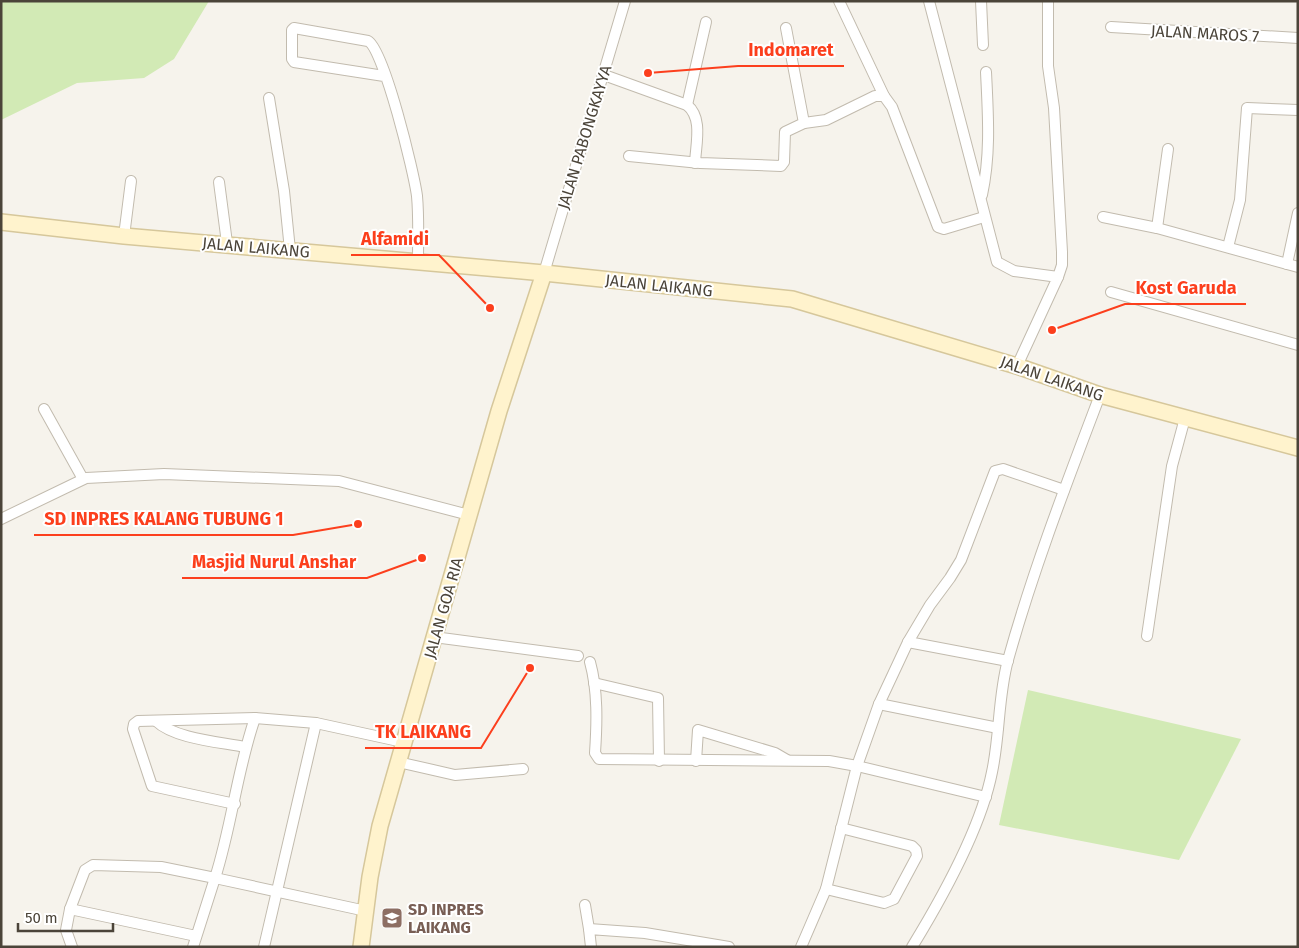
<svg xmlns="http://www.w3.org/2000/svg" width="1299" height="948" viewBox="0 0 1299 948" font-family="'Fira Sans',sans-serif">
<rect width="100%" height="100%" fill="#f6f3ec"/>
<g fill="#d2eab5">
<polygon points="1,1 209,1 174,59 144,78 77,83 1,120"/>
<polygon points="1028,690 1241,739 1179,860 999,825"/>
</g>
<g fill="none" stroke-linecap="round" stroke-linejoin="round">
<g stroke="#c2bbae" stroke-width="12">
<g id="street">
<polyline points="839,1 884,96"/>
<polyline points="929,1 997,262 1014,271 1058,277 1017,366"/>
<polyline points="981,1 983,45"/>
<polyline points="1048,1 1048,66 1054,108 1062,252 1062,265 1058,277"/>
<polyline points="1111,27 1298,38"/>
<path d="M604 75 687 105C703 118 696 143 695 163"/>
<path d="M384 76 294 62 292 59V30L294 28 368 41C384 49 414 173 417 196 419 218 418 240 418 261"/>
<polyline points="269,98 284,191 290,250"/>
<polyline points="687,105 706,22"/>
<polyline points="804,123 826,120 875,96 884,96 892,107 938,227 944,229 984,217"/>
<polyline points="629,156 700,163 781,166 784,162 785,132 804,123 786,28"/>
<polyline points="219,182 227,243"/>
<path d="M982 195C991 153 988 114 986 72"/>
<polyline points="1103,217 1157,228 1298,267"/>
<polyline points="1157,228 1168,149"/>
<polyline points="124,236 131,181"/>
<polyline points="1228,247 1240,200 1247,108 1298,110"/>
<polyline points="1287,264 1298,213"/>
<polyline points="544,273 625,1"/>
<polyline points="1111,292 1298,345"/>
<polyline points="44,409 83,479"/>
<polyline points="1,519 86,478 164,474 339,481 469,515"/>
<polyline points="1147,636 1172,466 1185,418"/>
<polyline points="434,637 578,656"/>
<polyline points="908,642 1008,661"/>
<path d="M590 662C598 691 597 723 595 753L599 759 829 761 857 766 986 797"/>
<polyline points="594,683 658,698 659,761"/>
<polyline points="879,704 998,728"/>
<path d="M156 721C175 739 220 742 245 747"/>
<polyline points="696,761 698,730 775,753 787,760"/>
<polyline points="398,762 455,775 523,769"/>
<polyline points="235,804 152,786 133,729 134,724 138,721 255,718 316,723 403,742"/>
<polyline points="826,889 884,903 894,899 917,856 916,850 912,846 841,828"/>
<polyline points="585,905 589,929"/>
<path d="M70 909 85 870 93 865 161 867 215 878C232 825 237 770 255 718"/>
<polyline points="72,947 66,930 70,909 196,936"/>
<polyline points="193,947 215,878 366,911"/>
<polyline points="264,947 316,723"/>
<polyline points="591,947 589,929 645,933 729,947"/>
<polyline points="801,947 826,889 857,766 879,704 908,642 930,605 950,578 961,560 995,471 1003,469 1064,490"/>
<path d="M912 947C942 898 981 828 992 772 1000 735 998 696 1008 660 1033 570 1067 482 1100 395"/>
</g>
</g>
<g stroke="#d6c79b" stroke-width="18">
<g id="secondary">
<polyline points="1,222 124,236 544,273 792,299 1017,366 1100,395 1298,448"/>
<polyline points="361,947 370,877 380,826 499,411 544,273"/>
</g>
</g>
<use href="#street" stroke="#fff" stroke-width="10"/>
<use href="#secondary" stroke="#fff3cd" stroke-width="15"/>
</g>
<defs>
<g id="school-square" transform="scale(1.125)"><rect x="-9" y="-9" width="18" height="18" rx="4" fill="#8d6e63" stroke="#fff"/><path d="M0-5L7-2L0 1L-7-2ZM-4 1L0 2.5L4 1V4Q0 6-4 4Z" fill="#fff"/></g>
</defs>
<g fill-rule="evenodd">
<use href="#school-square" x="392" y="918"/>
</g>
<g text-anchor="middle" stroke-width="4" stroke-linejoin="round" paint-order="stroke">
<g font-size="16" fill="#4b4439" stroke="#fff">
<text transform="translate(1205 33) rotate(3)" y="6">JALAN MAROS 7</text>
<text transform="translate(584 137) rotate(-73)" y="6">JALAN PABONGKAYYA</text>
<text transform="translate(256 247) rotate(5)" y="6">JALAN LAIKANG</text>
<text transform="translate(659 285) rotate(6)" y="6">JALAN LAIKANG</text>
<text transform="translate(1052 378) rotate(19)" y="6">JALAN LAIKANG</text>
<text transform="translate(443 608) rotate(-74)" y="6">JALAN GOA RIA</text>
</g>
<g font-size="16" font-weight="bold" fill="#785e54" stroke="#fff" text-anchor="start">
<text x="408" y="915">SD INPRES<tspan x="408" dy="18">LAIKANG</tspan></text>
</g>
</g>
<path fill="none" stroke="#fc3f1d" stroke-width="2" d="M648 73L738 66H844M490 308L439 255H351M1052 330L1125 304H1246M358 524L293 535H34M422 558L367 578H182M530 668L481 748H365"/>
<g fill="#fc3f1d" stroke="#fff" stroke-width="2">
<circle cx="648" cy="73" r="5"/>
<circle cx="490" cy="308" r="5"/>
<circle cx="1052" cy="330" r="5"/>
<circle cx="358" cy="524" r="5"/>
<circle cx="422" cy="558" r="5"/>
<circle cx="530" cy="668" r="5"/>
</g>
<g font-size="18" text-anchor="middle" font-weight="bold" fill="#fc3f1d" stroke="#fff" stroke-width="4" stroke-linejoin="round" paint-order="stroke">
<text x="791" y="56">Indomaret</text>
<text x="395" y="245">Alfamidi</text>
<text x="1186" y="294">Kost Garuda</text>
<text x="164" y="525">SD INPRES KALANG TUBUNG 1</text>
<text x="274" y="568">Masjid Nurul Anshar</text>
<text x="423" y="738">TK LAIKANG</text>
</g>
<rect width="1299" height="948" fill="none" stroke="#4b4439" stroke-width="5"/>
<path d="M18 923v8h95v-8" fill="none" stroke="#4b4439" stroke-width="2.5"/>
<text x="25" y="923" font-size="15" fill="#4b4439" stroke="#ffffff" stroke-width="4" paint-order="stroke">50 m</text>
</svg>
